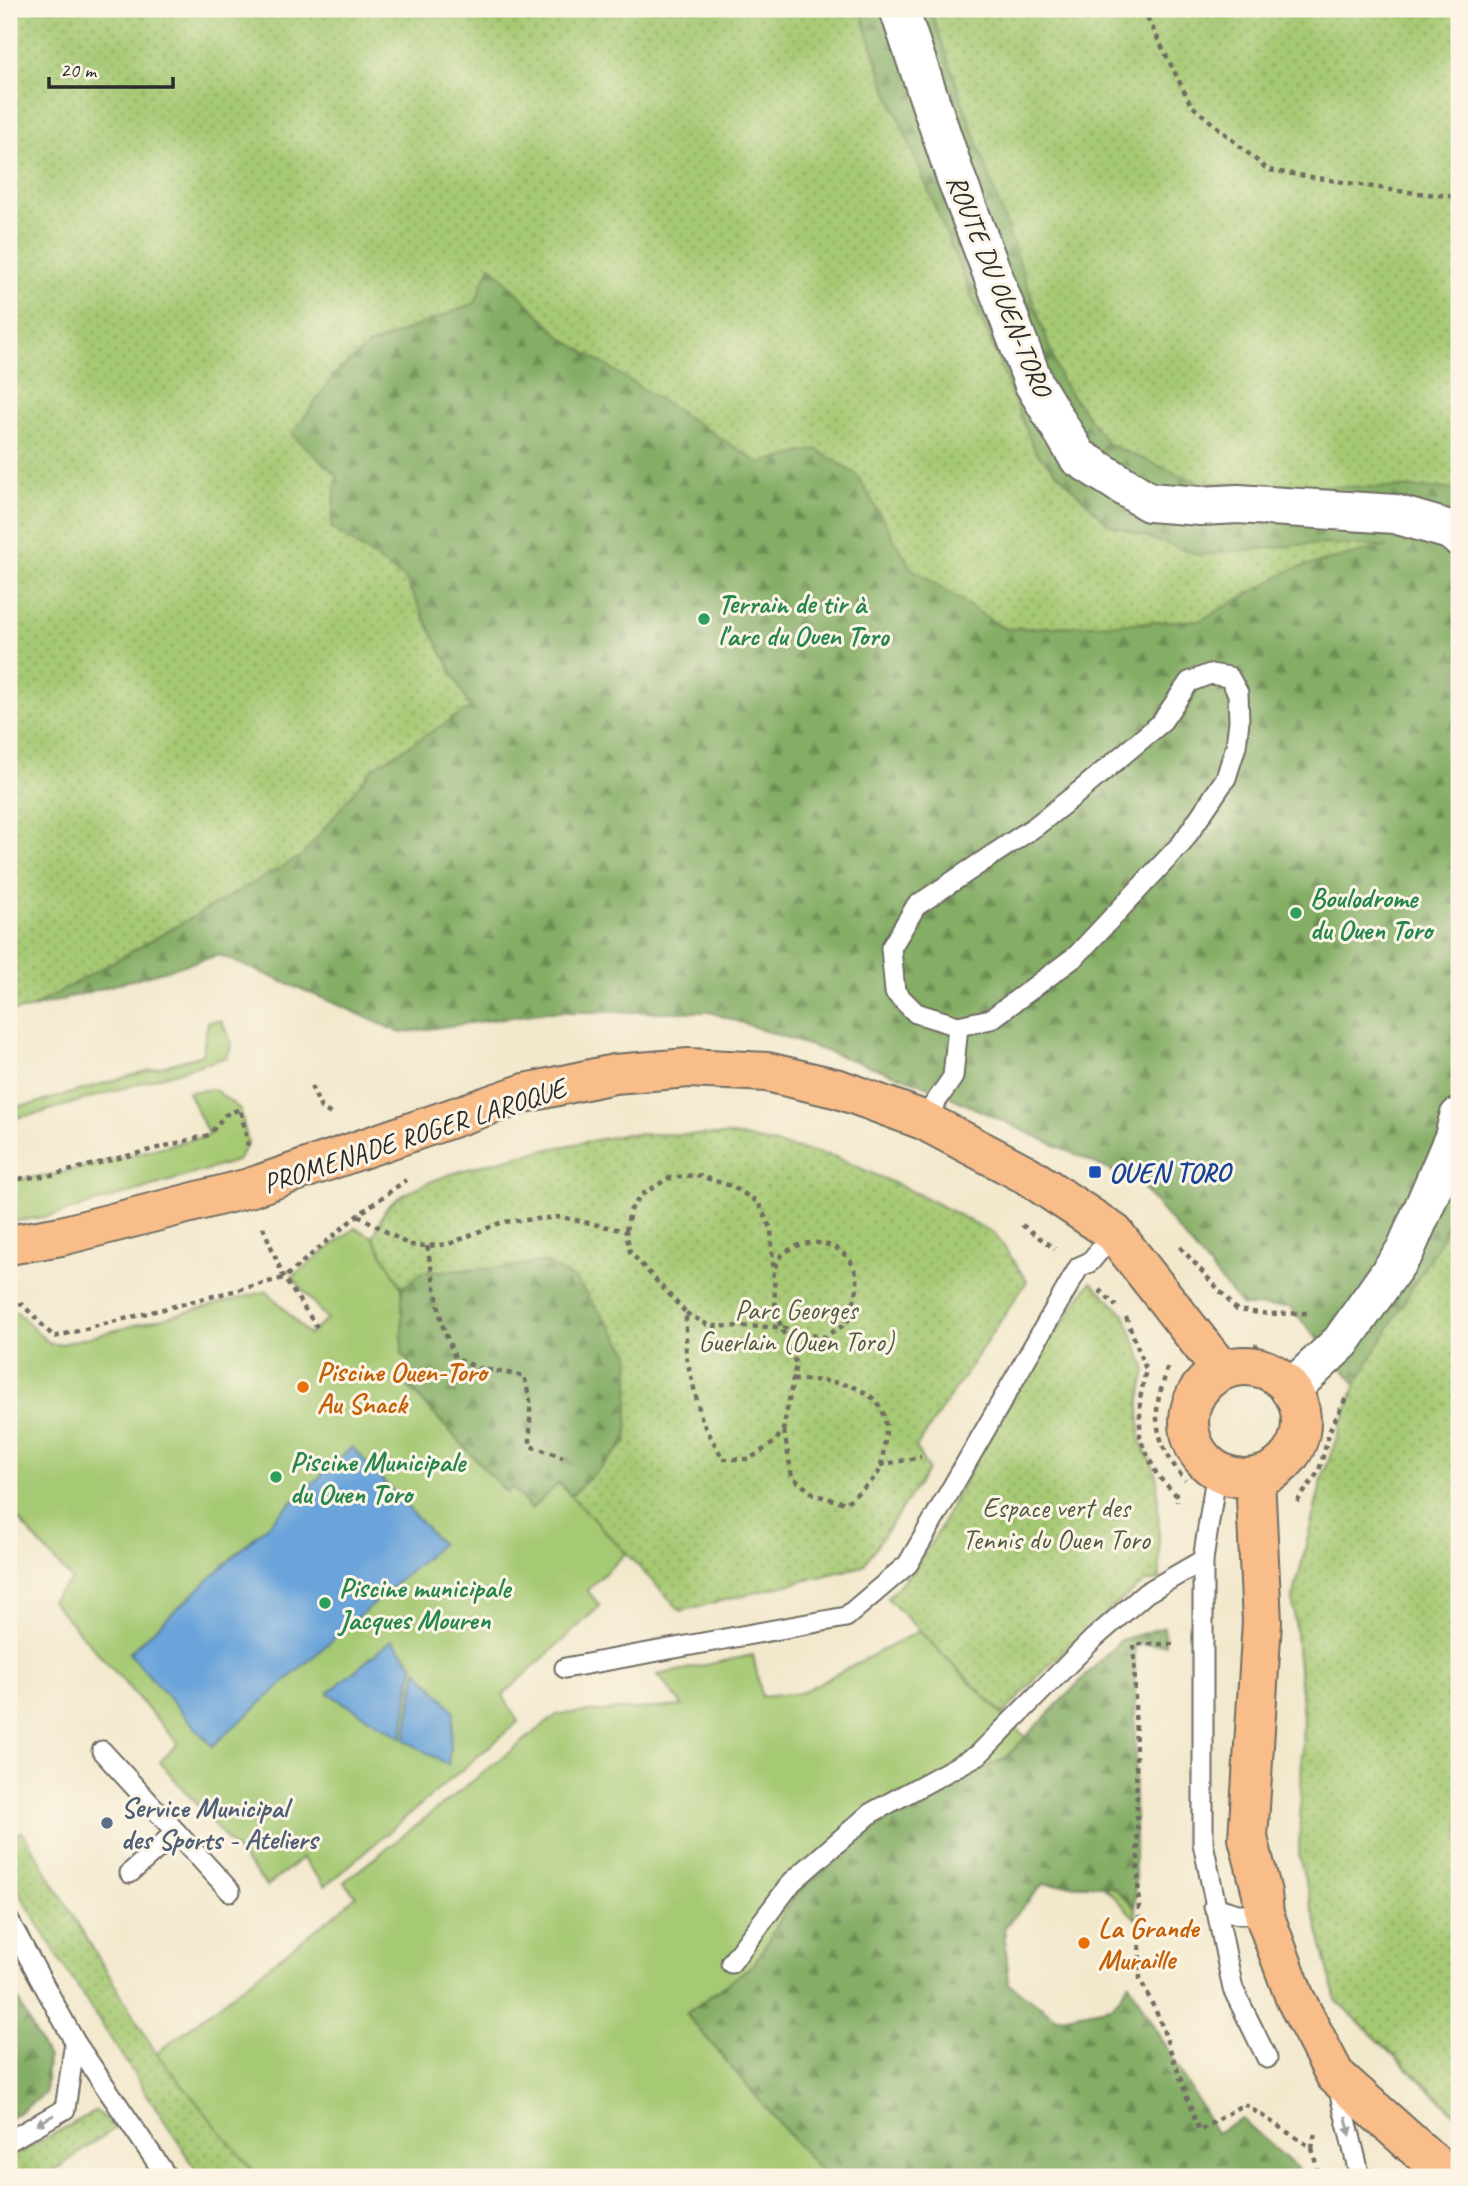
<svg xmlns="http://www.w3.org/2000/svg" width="1468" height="2186" viewBox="0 0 1468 2186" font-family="Caveat,sans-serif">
<defs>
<pattern id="forest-firs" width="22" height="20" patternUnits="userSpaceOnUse" patternTransform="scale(1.75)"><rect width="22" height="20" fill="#84ad65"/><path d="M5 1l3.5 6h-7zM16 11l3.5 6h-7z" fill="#6c8d53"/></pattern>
<pattern id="park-dots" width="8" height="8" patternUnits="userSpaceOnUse" patternTransform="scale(1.75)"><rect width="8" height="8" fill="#a6c973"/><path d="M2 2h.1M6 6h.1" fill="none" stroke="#87a35f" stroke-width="1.8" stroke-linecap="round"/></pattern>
</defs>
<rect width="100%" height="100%" fill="#fcf5e5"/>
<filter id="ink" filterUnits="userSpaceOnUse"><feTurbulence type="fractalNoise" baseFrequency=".0143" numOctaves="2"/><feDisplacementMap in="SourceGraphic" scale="14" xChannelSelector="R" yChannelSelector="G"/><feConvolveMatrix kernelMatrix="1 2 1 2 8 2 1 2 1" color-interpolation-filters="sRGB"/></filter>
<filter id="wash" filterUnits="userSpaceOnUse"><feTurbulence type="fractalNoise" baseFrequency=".00686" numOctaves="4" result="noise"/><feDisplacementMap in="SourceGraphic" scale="28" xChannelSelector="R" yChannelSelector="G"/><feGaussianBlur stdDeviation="1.57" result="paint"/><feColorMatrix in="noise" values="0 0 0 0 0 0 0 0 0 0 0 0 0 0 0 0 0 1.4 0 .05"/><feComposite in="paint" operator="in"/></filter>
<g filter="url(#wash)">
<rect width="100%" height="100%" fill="#f2e8cc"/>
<g fill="#a6c973" stroke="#687a4f" stroke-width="2">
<polygon points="221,1020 232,1044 227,1057 40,1113 9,1119 9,1108 33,1104 202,1055 208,1022"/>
<polygon points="214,1089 240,1109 248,1143 237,1161 51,1216 9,1222 9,1180 52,1175 209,1135 188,1092"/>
<polygon points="355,1228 373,1237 402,1289 402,1354 409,1362 398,1376 507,1492 512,1487 559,1482 626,1553 587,1590 600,1606 503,1695 518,1722 325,1886 302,1858 267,1886 160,1762 178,1743 51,1600 72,1580 9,1509 9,1313 17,1312 50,1344 62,1344 267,1291 309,1335 327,1319 292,1277"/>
<polygon points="919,1631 1025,1737 1121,1640 1115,1888 1135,1907 1137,1920 1102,1885 1043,1884 1004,1928 1009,1984 1057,2018 1112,2007 1181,2177 221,2177 134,2055 157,2053 342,1909 356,1896 344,1882 558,1714 683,1706 658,1675 753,1655 762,1697 800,1693"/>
</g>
<g fill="url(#forest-firs)" stroke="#586c48" stroke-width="2">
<polygon points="9,9 1459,9 1459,2118 1336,2000 1299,1856 1304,1728 1293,1599 1323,1476 1356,1384 1290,1307 1242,1306 1140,1184 920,1083 710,1012 547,1012 400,1033 346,1008 219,955 29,1009 9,1011"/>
<polygon points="545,1262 576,1280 630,1353 627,1442 571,1496 559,1483 531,1509 512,1487 506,1492 398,1375 409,1362 402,1354 402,1289 422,1272 498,1268"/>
<polygon points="1164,1627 1165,1644 1135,1645 1135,1907 1114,1888 1102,1885 1043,1884 1004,1928 1009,1984 1057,2018 1112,2007 1129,1983 1216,2133 1242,2119 1307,2177 825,2177 686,2014 755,1963 794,1896 863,1838 916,1799 1004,1759 1121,1640"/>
<polygon points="9,1983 48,2058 45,2094 9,2119"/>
</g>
<g fill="url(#park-dots)" stroke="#687a4f" stroke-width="2">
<polygon points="9,9 860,9 884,82 1035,451 1108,524 1199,555 1309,544 1387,546 1293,569 1201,620 1005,629 911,568 857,475 816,449 760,463 561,337 490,265 475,303 369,345 334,375 292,435 337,475 331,527 405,579 470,708 373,768 303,855 29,1009 9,1011"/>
<polygon points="930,9 1459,9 1459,489 1199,483 1108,444 1061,380"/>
<path d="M627 1134 733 1135 836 1157 924 1197 995 1234 1027 1281 916 1448 928 1470 863 1566 681 1611 571 1496 627 1442 630 1353 576 1280 545 1262 498 1268 422 1272 402 1288 373 1237C378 1228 381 1215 387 1208 420 1169 573 1145 627 1134Z"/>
<polygon points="1459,1196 1459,2116 1336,2000 1299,1856 1303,1713 1293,1599 1323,1476 1356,1384 1441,1239"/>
<polygon points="1091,1282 1125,1315 1146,1369 1140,1399 1140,1439 1157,1475 1160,1580 1146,1582 1113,1606 1048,1666 1003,1714 887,1598 914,1569 938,1532 979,1453 1048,1342"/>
<polygon points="22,1831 156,2053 258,2177 201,2177 63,1965 9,1875 9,1839"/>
<polygon points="96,2111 116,2127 45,2177 9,2177 9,2158"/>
</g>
<g fill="#6aa4da" stroke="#4a6882" stroke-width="2">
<polygon points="352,1447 441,1544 212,1746 129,1653"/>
<polygon points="392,1640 413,1664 402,1738 328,1693"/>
<polygon points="417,1669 454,1711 448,1765 405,1740"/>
</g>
</g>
<g filter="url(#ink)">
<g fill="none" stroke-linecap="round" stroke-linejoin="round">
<g stroke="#716d63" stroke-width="23">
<g id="lane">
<polyline points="923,1120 953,1077 958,1026 991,1019 1076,956 1182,843 1226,778 1236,746 1239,721 1238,693 1229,677 1210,674 1189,682 1161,723 1080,791 1036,826 916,906 891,948 895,992 916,1013 958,1026"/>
<polyline points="1217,1470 1203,1560 1203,1843 1233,1989 1267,2058"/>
<polyline points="565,1668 846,1617 908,1564 1079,1267 1090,1262 1114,1233"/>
<polyline points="102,1751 230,1891"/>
<polyline points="130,1873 176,1832"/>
<polyline points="1214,1907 1238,1914 1264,1914"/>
<polyline points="9,1921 75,2042 167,2177"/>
<polyline points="731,1963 792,1882 871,1813 978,1755 1092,1640 1146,1593 1203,1560"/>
<polyline points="1338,2086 1360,2177"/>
<polyline points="9,2141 65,2109 75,2042"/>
</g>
</g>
<g stroke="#716d63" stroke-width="42">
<g id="street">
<polyline points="899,9 955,175 1034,384 1078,457 1149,502 1201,506 1238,504 1395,514 1450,530 1459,537"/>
<polyline points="1290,1390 1341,1342 1405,1251 1454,1137 1459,1117"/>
</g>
</g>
<g stroke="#716d63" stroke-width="42">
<g id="primary">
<polyline points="9,1245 61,1236 249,1188 525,1093 614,1074 689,1068 767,1072 839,1089 923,1120 1027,1175 1114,1233 1222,1371"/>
<circle cx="1245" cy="1422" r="56"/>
<polyline points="1255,1477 1262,1622 1248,1838 1262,1893 1264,1914 1295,1998 1335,2075 1449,2177"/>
</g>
</g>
<g stroke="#716d63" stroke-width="4.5" stroke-dasharray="5 5" stroke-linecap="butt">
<polyline points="1143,9 1191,105 1268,170 1398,191 1459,197"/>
<polyline points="9,17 24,9"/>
<polyline points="311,1086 321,1108 333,1115"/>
<polyline points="9,1180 52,1175 209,1135 225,1115 240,1109 248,1143 245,1147"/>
<polyline points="358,1215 409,1245 427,1246 449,1244 502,1222 561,1217 626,1231 630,1252 686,1313 686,1356 702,1421 723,1459 749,1459 775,1442 783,1430 796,1364 776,1314 771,1229 758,1202 731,1186 696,1175 669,1178 641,1195 630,1211 626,1231"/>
<polyline points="1022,1225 1055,1249"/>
<polyline points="263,1227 284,1278 317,1327"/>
<polyline points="427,1246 442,1324 455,1358 478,1368 524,1376 530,1400 530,1446 563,1457"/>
<polyline points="1180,1247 1237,1310 1269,1314 1311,1313"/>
<polyline points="1099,1290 1116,1306"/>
<polyline points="9,1306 22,1304 54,1337 284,1278 354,1218 406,1180"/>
<path d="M686 1313 710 1326 782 1327 824 1337C831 1332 841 1328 847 1322 851 1317 852 1307 854 1301 871 1254 817 1225 782 1255 779 1258 776 1265 774 1269"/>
<polyline points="1126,1317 1146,1369 1140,1399 1140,1439 1157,1475 1177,1496 1177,1502"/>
<polyline points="1254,1345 1271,1354"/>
<path d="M1167 1368C1165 1379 1160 1390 1158 1402 1153 1432 1166 1457 1185 1480"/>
<path d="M784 1431 792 1477 815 1495 846 1503C855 1494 871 1484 878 1473 883 1466 883 1450 885 1441 894 1385 836 1379 793 1380"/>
<polyline points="880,1465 921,1457"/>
<polyline points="1294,1474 1307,1466 1316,1421"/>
<polyline points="1297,1502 1319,1471 1330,1430 1348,1394"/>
<polyline points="1173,1644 1134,1644 1140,1979 1159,2018 1199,2131 1244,2104 1312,2148 1315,2133"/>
<polyline points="9,1875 19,1892"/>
<polyline points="1312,2148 1319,2177"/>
</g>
<use href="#lane" stroke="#fff" stroke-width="19"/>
<use href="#street" stroke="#fff" stroke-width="38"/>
<use href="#primary" stroke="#f8bd89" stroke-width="38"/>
</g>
<defs><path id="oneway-solid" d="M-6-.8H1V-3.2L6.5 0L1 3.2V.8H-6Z" transform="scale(1.75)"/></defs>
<g fill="#a0a0a0">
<use href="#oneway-solid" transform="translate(45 2120) rotate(150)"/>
<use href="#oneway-solid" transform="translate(1348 2126) rotate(76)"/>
</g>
</g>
<g fill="#2e9e5b" stroke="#fcf5e5" stroke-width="2.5">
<circle cx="704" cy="619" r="7"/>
<circle cx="1296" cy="913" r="7"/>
<circle cx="276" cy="1477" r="7"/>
<circle cx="325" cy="1603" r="7"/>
</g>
<rect fill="#1a4fb4" stroke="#fcf5e5" stroke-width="2.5" x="1088" y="1165" width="14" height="14" rx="3.5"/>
<g fill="#e8710a" stroke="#fcf5e5" stroke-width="2.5">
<circle cx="303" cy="1387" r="7"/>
<circle cx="1084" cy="1943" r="7"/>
</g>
<circle fill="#5c6f8a" stroke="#fcf5e5" stroke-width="2.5" cx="107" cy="1823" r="7"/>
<g text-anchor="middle" stroke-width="6" stroke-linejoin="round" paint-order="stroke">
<g font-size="28" fill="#2b2b2b" stroke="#fcf5e5">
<text transform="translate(1000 285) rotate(68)" y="10">ROUTE DU OUEN-TORO</text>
<text transform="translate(414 1135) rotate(-18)" y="10">PROMENADE ROGER LAROQUE</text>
</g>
<g font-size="28" font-weight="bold" fill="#27864d" stroke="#fcf5e5" text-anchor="start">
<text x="718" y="613">Terrain de tir à<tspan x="718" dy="32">l'arc du Ouen Toro</tspan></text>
<text x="1310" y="907">Boulodrome<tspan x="1310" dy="32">du Ouen Toro</tspan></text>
<text x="290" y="1471">Piscine Municipale<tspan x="290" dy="32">du Ouen Toro</tspan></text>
<text x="339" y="1597">Piscine municipale<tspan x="339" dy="32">Jacques Mouren</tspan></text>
</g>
<g font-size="28" font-weight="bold" fill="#164399" stroke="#fcf5e5" text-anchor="start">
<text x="1109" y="1182">OUEN TORO</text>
</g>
<g font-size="28" fill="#505a41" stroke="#fcf5e5">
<text x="796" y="1319">Parc Georges<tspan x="796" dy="32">Guerlain (Ouen Toro)</tspan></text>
<text x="1056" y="1517">Espace vert des<tspan x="1056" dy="32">Tennis du Ouen Toro</tspan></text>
</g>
<g font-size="28" font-weight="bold" fill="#c56008" stroke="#fcf5e5" text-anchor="start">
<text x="317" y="1381">Piscine Ouen-Toro<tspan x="317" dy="32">Au Snack</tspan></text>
<text x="1098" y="1937">La Grande<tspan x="1098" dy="32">Muraille</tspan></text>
</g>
<g font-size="28" font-weight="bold" fill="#4e5e75" stroke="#fcf5e5" text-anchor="start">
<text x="121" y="1817">Service Municipal<tspan x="121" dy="32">des Sports - Ateliers</tspan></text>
</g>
</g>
<rect width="1468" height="2186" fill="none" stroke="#fcf5e5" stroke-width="35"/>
<path d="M49 77v10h124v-10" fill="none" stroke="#2b2b2b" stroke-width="3.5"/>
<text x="60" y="77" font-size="21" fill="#2b2b2b" stroke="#fcf5e5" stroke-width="5" paint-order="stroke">20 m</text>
</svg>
